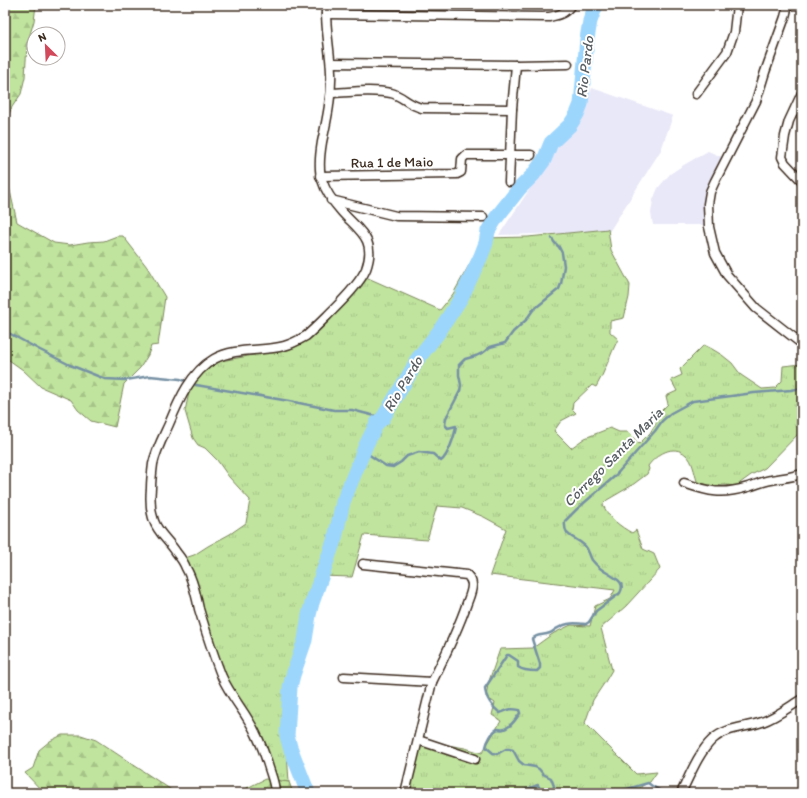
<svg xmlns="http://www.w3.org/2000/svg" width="807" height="798" viewBox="0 0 807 798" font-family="Itim,sans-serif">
<defs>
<pattern id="grass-tufts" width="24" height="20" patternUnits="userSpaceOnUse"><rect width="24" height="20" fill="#c0e49e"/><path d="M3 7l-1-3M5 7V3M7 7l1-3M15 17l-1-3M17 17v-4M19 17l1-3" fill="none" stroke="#a6c488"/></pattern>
<pattern id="forest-firs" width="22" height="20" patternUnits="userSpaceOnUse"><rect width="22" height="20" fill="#c0e49e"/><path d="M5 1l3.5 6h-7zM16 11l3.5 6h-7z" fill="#a6c488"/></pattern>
</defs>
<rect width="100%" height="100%" fill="#fff"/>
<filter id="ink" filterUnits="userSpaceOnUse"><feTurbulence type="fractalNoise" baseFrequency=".025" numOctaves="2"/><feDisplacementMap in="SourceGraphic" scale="8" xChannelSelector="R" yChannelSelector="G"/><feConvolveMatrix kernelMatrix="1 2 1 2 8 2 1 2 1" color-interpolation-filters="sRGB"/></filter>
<g filter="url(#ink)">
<g fill="#e9e8f8">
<polygon points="592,88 673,116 661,150 609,232 499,235 586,105"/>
<polygon points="708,151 722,157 713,174 706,189 704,204 708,225 653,225 651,213 653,200 658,188 670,174 682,166"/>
</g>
<path fill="url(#grass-tufts)" stroke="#7e875e" d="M608 229 611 250 630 285 629 297 624 318 610 321V332L618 339C610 355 605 372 596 387L592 385 573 403 572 409 576 413 561 421 554 431 571 448 585 438 610 428 619 432H628L639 444 650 433 656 423 659 413 668 404 666 396 677 391 671 380 682 375 680 369 704 345 712 349 722 355 732 363 741 375 762 389 775 388 782 381 783 366 802 364V430L765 468 751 475 740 483V486L724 485 714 486 696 482 697 481C694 472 693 461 686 455 673 443 656 455 648 466L649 469 647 474 631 486 607 500 603 504C607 517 621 527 632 533L636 530 643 549 654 554 660 569 626 606 601 628 612 670 605 682 593 700 585 723 636 774 657 772 650 782 642 786 637 793H404L418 740 465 748 482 753 501 721 492 715 495 703 486 697 488 684 500 649 533 648 544 640 554 633 571 625 590 626 595 606 610 599 615 590 490 575 506 529 484 517 462 508 437 506 427 540 364 535 352 577 320 576 312 622 293 678 286 738 289 782 273 780 252 725 215 656 185 558 194 555 208 546 230 534 246 523 250 500 229 477 217 460 205 448 198 445 193 438 185 411 192 379 221 361 292 348 321 329 368 278 440 310 453 294 484 238 528 237Z"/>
<g fill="url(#forest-firs)" stroke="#7e875e">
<polygon points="5,5 36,5 34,21 27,44 25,77 21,94 12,107 6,121 8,146 6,173 17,222 54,243 70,245 88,242 104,241 117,236 123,236 147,267 165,297 158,345 151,346 148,355 140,368 124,384 115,427 91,421 78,410 71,400 41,387 23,370 9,360 5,358"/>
<polygon points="62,735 81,735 96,740 176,793 44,793 25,773 33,768 39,750 50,741"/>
<polygon points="265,779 289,782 293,793 241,793 247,788"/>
</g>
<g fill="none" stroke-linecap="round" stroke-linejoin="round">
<g stroke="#7691a4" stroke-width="2.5">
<polyline points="5,331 40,350 70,365 105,379 126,380 150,376 180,379 189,382"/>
<polyline points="196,385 289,401 334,410 352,410 383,418"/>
<path d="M361 456 368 454 386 466 393 467 401 462 407 456 419 452 433 454 441 461C448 456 455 435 456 426L448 428 445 425 446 418 460 391 461 385 459 375V365L465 359 476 356 484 352 490 347 505 343 513 332 526 320 533 310 559 289 561 284 564 266 562 253 559 247 554 242 552 238"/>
<polyline points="520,793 525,790 538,785 540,789 541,793"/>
<path d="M552 793 554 786 551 778 543 774 539 769 535 767 524 765 519 761 513 750 509 749H506L497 754 493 753 486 747C487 742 492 731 498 729 500 729 502 730 504 729 511 727 516 719 520 713L519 710C510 708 508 710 500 713 493 708 485 697 485 688L507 655H509L518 661V667C523 671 531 671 537 671L540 668V664L532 639C538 633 543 636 550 633 553 632 555 629 558 628 567 622 576 623 586 624L589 622 596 611 620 593C626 582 616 579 609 574 603 571 596 565 592 560 589 555 589 550 585 546 575 536 563 538 565 521L577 509 614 477 655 431 662 421 671 413 693 401 754 393 791 390 802 388"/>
<polyline points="601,793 624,790 648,783 652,786 665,793"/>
</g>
<polyline stroke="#9dd6fd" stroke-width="15" points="308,793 290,747 287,736 290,687 293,675 305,640 309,615 312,603 335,538 343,502 366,445 377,423 383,418 412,370 416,361 438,333 461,298 481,256 486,243 488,231 496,218 519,189 533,175 544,160 551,143 570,125 577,114 581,104 587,39 590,21 596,5"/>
<g stroke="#3b2a1e" stroke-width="11">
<g id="minor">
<polyline points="788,5 785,17 765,72 756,101 715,181 710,192 708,204 709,227 715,253 727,275 756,308 802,344"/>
<path d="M326 14 549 17C559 15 564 14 571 5"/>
<polyline points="331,63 516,65 568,64"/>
<path d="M331 93C351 92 372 89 391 93 403 96 408 105 422 108L512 109"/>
<polyline points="802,93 789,121 785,136 782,157 785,163 802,181"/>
<polyline points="696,94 727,52 734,32 737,5"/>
<polyline points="320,176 457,174 461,172 462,159 466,155 531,155"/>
<polyline points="509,182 512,109 516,65"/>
<polyline points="331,200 396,216 483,217"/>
<path d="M684 483C710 492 721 495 748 487 756 485 763 481 771 480 782 478 792 477 802 474"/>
<path d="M363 564 467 575C470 578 472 581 472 585 472 591 469 598 467 603 458 630 445 656 432 682"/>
<polyline points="344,677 432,682 405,793"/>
<polyline points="418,740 475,759"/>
<path d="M275 793C275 783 271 775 268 765 265 755 261 744 256 734 247 714 231 697 222 677 213 655 206 632 199 609 196 595 193 580 186 568 184 562 180 557 176 552 169 541 158 533 154 521 150 510 150 499 151 488 151 480 152 472 153 464 156 450 163 437 169 424 179 400 191 372 214 359 236 347 262 352 284 346 292 344 299 340 306 336 313 330 320 323 327 316 339 304 360 284 366 269 377 239 359 231 342 212 333 202 326 193 322 180 318 169 320 154 322 142 327 119 332 96 331 72 330 49 325 27 326 5"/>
<path d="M681 793C689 777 699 752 712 740 726 727 745 728 762 722 776 717 789 707 802 699"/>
</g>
</g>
<use href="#minor" stroke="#fff" stroke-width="8"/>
</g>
</g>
<g text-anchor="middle" stroke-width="4" stroke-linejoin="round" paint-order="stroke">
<g font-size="14" fill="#3b2a1e" stroke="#fff">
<text transform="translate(392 162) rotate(-1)" y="5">Rua 1 de Maio</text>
</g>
<g font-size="15" font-style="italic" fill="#585e61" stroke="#fff">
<text transform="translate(585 67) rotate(-83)" y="5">Rio Pardo</text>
<text transform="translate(403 384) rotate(-59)" y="5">Rio Pardo</text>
<text transform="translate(613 457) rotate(-45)" y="5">Córrego Santa Maria</text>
</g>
</g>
<rect width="807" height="798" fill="none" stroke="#fff" stroke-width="20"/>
<rect x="10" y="10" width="787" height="778" fill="none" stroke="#3b2a1e" stroke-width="1.5" filter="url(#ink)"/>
<g transform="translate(46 46) rotate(336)"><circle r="19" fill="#ffffff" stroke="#b1aaa5"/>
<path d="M0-3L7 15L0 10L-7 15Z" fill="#d1495b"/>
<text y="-6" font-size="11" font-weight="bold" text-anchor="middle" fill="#3b2a1e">N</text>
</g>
</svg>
